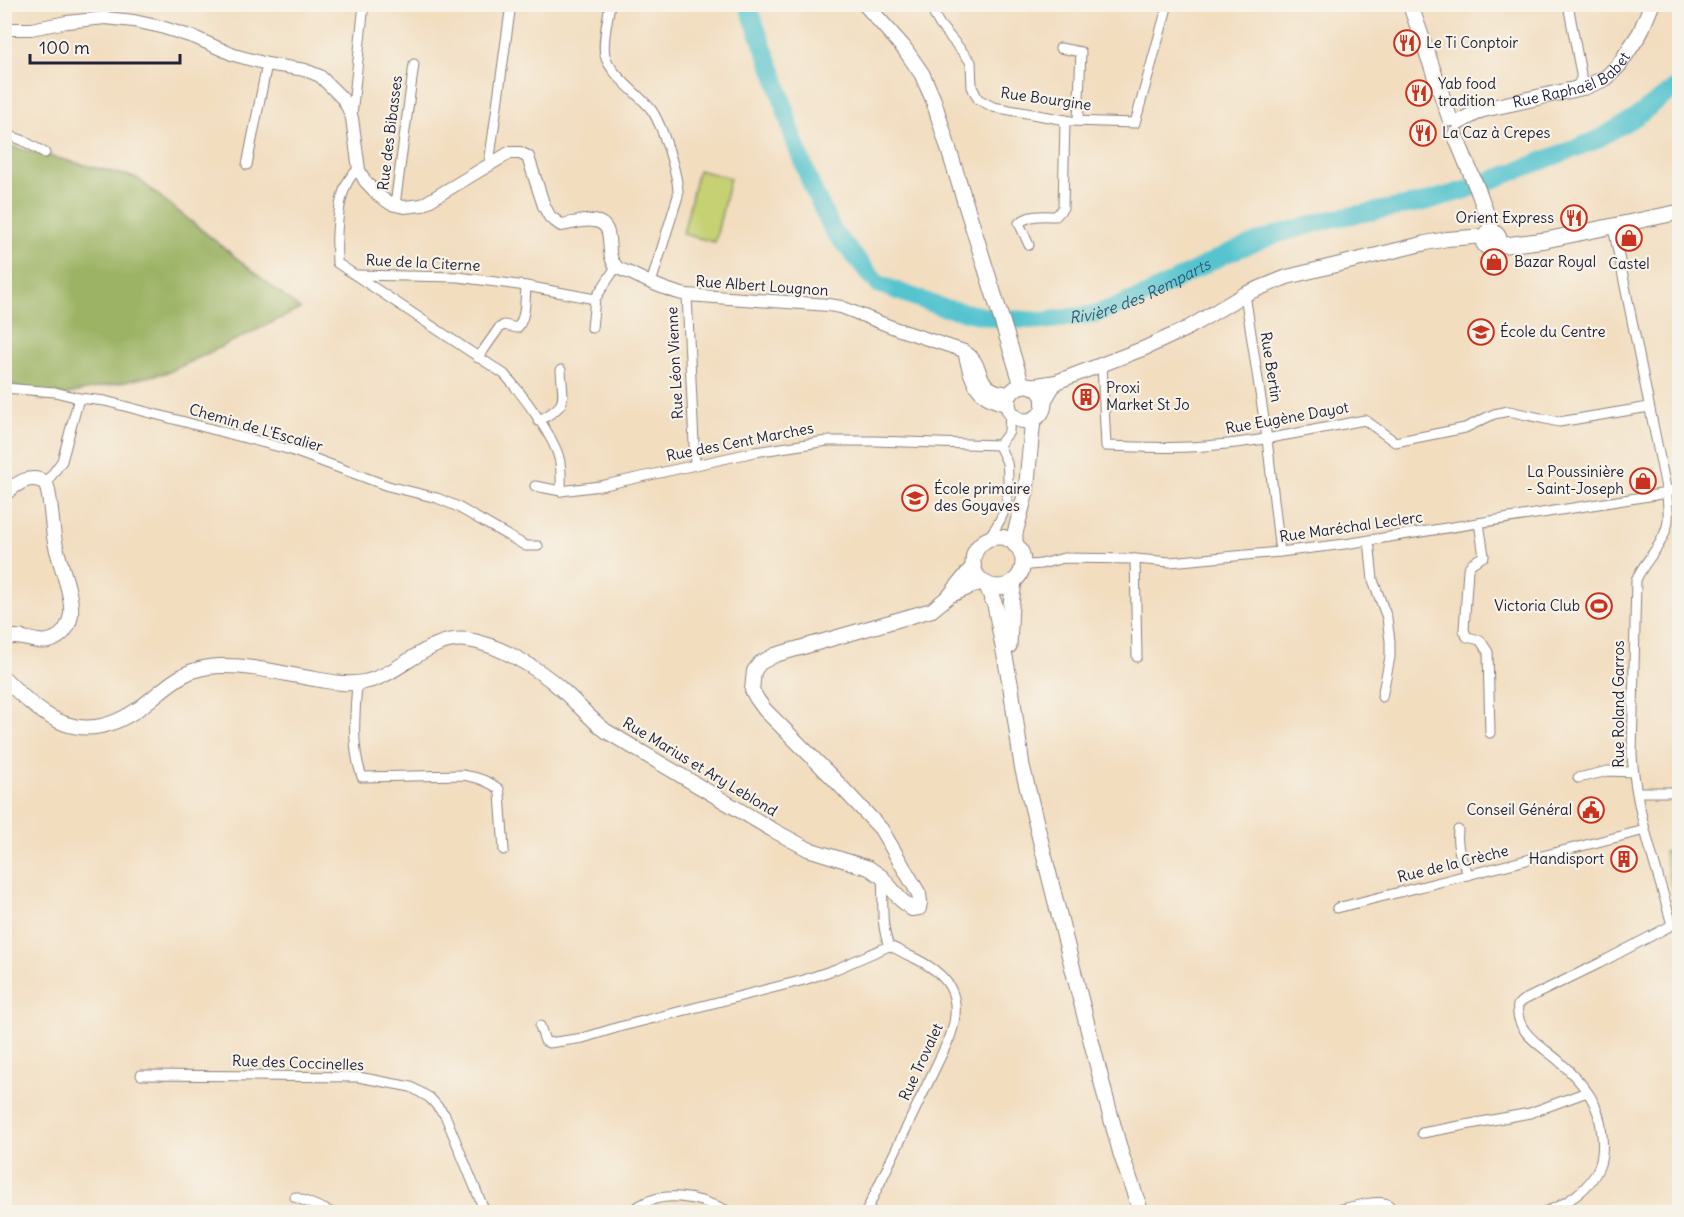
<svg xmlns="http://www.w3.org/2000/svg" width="1684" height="1217" viewBox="0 0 1684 1217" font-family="Delius,sans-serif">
<rect width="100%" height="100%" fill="#f7f3e8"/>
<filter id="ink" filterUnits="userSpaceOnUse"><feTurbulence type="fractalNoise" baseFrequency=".0167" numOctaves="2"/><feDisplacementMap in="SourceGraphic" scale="12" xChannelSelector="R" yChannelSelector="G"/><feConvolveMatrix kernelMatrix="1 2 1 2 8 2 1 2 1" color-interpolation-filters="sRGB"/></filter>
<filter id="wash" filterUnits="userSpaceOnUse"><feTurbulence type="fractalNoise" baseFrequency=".008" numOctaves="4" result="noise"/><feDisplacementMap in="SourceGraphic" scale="24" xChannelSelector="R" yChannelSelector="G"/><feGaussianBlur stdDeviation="1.35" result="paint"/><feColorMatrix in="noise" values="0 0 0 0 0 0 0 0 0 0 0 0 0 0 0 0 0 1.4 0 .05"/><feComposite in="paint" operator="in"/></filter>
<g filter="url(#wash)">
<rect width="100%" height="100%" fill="#f2ddbf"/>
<g fill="#c5d173" stroke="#747a57" stroke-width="1.5">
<polygon points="698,170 730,178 715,242 683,234"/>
<polygon points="1679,848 1680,916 1678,917 1664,852"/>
</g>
<polygon fill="#9cb365" stroke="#5f6a50" stroke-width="1.5" points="5,145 137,178 300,309 169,372 41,400 5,380"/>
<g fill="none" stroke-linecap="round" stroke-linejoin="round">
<path stroke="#57c4cf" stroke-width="18" id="s1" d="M747 4 777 82 794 140 812 187 833 231 878 284 941 307 994 318 1043 321 1095 314 1144 296 1228 253 1275 235 1331 219 1420 203 1466 190 1594 141 1636 117 1680 84"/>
</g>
</g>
<g filter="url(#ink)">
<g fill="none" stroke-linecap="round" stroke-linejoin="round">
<g stroke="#8a807d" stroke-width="11">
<g id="minor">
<path d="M610 4C608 18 602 42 605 55 609 73 638 94 650 108 662 123 679 177 678 196L651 283"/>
<polyline points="928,4 940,25 971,62 972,87 978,99 993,107 1071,121 1135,123 1168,4"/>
<polyline points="1568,4 1581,74 1581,79 1575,89"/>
<polyline points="1008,5 1009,4"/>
<polyline points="1060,48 1081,52 1078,121"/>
<polyline points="352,115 364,4"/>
<polyline points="4,132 7,135 22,140 45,153"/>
<polyline points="489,164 511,4"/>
<polyline points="247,165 267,64"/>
<path d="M359 170C336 181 336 240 337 263L504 374C520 391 553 435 559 458 562 468 561 481 561 491"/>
<polyline points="395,205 414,64"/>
<path d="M1029 245 1019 223C1030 214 1043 216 1056 216L1063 208 1065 120"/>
<path d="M355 275 458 277 526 286C525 299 526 319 517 328L504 325 499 328 478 358"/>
<polyline points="526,286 595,299"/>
<polyline points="1245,294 1267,439 1280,552"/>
<polyline points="687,295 695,465"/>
<polyline points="592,328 595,299 616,267"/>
<path d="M1102 364 1106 446C1143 447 1179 449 1216 445 1266 441 1316 429 1365 420L1395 442 1465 428 1494 414 1509 411 1559 422 1649 407"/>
<polyline points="4,388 55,392 79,398"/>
<path d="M538 421C569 404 563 403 561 370"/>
<polyline points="999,445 1009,432 1010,411"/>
<polyline points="46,483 62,461 79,398 105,401 124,406 291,450 388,486 437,498 456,506 526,546 538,546"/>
<polyline points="535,486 561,491 600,486 755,452 827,441 874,441 999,445"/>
<polyline points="1479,523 1484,556 1472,563 1468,569 1464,630 1467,637 1480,640 1488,652 1490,733"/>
<path d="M986 540C1001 523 1009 506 1008 482 1008 476 1008 469 1007 463 1005 457 1001 451 999 445"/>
<polyline points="1369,540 1373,580 1387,618 1390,641 1390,657 1382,697"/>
<polyline points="1135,559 1137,657"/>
<polyline points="1023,564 1029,565 1041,564 1064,558 1135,559 1170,562 1280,552 1345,544 1649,496 1667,493 1680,486"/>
<path d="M357 683C355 714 351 747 362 777L463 775C476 777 489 781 499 789L500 794 504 850"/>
<polyline points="1578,778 1608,771 1633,772"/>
<polyline points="1637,792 1680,792"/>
<path d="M1458 830C1456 847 1461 860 1469 875"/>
<polyline points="1337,908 1645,830"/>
<polyline points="540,1026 545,1041 549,1043 583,1038 619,1027 804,980 836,969 889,946"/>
<polyline points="141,1075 358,1077 411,1087 430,1098 445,1115 485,1212"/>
<polyline points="1422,1133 1530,1113 1587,1092"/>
<polyline points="295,1197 331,1212"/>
<path d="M631 1212C659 1187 699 1197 730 1212"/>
<path d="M866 1212 950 1037C965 995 948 973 910 956 903 953 896 948 889 946 880 923 884 901 882 877"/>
<path d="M1329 1212C1341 1210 1373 1200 1384 1203 1389 1204 1392 1208 1394 1212"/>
<path d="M1544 1212C1566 1205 1590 1189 1599 1167 1603 1157 1603 1146 1602 1135 1601 1122 1597 1107 1590 1096 1582 1083 1570 1071 1559 1061 1542 1046 1514 1032 1518 1005L1522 1001 1600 963 1672 925C1657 869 1636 813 1632 755L1636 580C1644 561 1662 547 1667 526 1670 516 1667 503 1667 493L1613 227"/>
</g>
</g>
<g stroke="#8a807d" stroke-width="14">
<g id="tertiary">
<path d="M4 29H31L67 22 105 18 134 21 161 27 196 38 234 55 267 64 305 70 320 76 343 99 348 108 352 118 359 170 365 181 379 196 391 204 404 207 422 205 509 153H520L528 157 544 206 550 217 561 225C571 224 584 219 594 221 619 224 602 255 617 267 620 270 626 271 630 273 648 282 667 291 687 295L829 305 841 307 897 329 964 351C984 362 977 384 995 390 1000 392 1005 392 1010 393"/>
<path d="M964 351C967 365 971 383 981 393 988 400 999 403 1008 406"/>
</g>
</g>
<g stroke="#8a807d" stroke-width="16">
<g id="secondary">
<polyline points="1031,386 1056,382 1145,348 1188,328 1245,294 1287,277 1426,243 1447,239 1485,236"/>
<polyline points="1043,403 1055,383"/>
<path d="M4 494C18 483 30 473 46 483 52 503 51 522 55 542 59 563 73 594 71 614 70 624 64 635 54 639 41 646 26 636 13 637 12 637 5 639 4 639"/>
<polyline points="953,594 982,582"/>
<path d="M4 678C45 720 82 748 138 709 167 688 181 667 220 666 251 665 284 674 315 679 331 682 348 685 364 682 401 675 428 635 468 640 497 644 538 668 560 688 576 702 589 718 606 731L771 829 808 849 869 868 882 877 900 899 912 909 919 908 920 902 919 894 881 829 834 779 765 710 757 699 752 690 754 671 760 663 775 655 932 610 949 596 973 566"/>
</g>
</g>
<g stroke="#8a807d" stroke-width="17">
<g id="primary">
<polyline points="865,4 904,48 922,74 933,99 1022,385"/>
<polyline points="1410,4 1450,119"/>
<path id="s2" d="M1459 122 1481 110 1585 87 1606 78 1619 65 1640 33 1652 4"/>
<polyline points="1455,135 1479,193 1493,233"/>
<circle cx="1491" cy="240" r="8"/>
<polyline points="1497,245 1506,245 1546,240 1680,212"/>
<circle cx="1026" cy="403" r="18"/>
<circle cx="998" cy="562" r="25"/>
<polyline points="1015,545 1015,533 1026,492 1033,419"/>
<polyline points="986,584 995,605 1011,688 1022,766 1052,887 1106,1099 1121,1154 1141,1212"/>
<polyline points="1009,646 1011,604 1014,581"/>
</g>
</g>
<use href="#minor" stroke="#fff" stroke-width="9"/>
<use href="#tertiary" stroke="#fff" stroke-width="12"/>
<use href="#secondary" stroke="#fff" stroke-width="14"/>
<use href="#primary" stroke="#fff" stroke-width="15"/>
</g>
</g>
<defs>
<g id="restaurant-ring" transform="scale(1.35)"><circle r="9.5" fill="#f7f3e8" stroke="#c8321e" stroke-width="1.5"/><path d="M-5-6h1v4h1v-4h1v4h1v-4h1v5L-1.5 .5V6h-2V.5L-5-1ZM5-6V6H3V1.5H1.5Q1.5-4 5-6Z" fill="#c8321e"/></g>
<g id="shop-ring" transform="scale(1.35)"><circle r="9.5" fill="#f7f3e8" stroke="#c8321e" stroke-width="1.5"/><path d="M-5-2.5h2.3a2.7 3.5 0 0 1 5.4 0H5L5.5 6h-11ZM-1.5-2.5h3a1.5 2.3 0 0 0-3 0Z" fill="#c8321e"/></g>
<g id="school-ring" transform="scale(1.35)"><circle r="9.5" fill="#f7f3e8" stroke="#c8321e" stroke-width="1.5"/><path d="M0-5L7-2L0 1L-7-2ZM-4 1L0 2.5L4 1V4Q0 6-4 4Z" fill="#c8321e"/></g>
<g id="building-ring" transform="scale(1.35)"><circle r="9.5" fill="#f7f3e8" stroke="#c8321e" stroke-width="1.5"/><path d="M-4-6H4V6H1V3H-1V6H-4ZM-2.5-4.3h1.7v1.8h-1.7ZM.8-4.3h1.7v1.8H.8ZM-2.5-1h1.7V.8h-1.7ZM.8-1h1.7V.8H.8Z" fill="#c8321e"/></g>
<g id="stadium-ring" transform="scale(1.35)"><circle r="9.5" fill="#f7f3e8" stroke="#c8321e" stroke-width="1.5"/><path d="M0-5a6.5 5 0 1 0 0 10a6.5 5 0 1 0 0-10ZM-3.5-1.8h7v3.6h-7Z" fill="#c8321e"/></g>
<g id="civic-ring" transform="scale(1.35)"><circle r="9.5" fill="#f7f3e8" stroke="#c8321e" stroke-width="1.5"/><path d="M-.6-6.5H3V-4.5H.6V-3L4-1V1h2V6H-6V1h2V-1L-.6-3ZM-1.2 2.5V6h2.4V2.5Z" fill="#c8321e"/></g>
</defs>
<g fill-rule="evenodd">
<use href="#restaurant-ring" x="1407" y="43"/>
<use href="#restaurant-ring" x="1419" y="93"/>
<use href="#restaurant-ring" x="1423" y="133"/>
<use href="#restaurant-ring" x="1574" y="218"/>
<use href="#shop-ring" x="1629" y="238"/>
<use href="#shop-ring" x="1494" y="262"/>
<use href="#school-ring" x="1481" y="332"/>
<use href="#building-ring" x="1086" y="397"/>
<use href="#shop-ring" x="1643" y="481"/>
<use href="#school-ring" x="915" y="498"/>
<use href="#stadium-ring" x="1599" y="606"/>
<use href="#civic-ring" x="1591" y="810"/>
<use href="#building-ring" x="1624" y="859"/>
</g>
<g text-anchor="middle" stroke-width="4.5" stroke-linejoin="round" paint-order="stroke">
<g font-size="15" fill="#22223b" stroke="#f7f3e8" text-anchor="start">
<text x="1426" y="48">Le Ti Conptoir</text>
<text x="1438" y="89">Yab food<tspan x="1438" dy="17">tradition</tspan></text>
<text x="1442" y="138">La Caz à Crepes</text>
<text x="1554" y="223" text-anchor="end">Orient Express</text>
<text x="1514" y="267">Bazar Royal</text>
<text x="1629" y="269" text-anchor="middle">Castel</text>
<text x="1500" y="337">École du Centre</text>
<text x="1106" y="393">Proxi<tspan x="1106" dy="17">Market St Jo</tspan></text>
<text x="1624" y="477" text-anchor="end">La Poussinière<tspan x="1624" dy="17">- Saint-Joseph</tspan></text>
<text x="934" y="494">École primaire<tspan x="934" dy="17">des Goyaves</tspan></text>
<text x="1580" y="611" text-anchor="end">Victoria Club</text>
<text x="1572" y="815" text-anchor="end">Conseil Général</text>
<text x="1604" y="864" text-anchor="end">Handisport</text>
</g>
<g font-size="15" fill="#22223b" stroke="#f7f3e8">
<text dy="5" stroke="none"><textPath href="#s2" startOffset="122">Rue Raphaël Babet</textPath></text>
<text transform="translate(1046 99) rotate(8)" y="5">Rue Bourgine</text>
<text transform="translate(390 133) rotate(-83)" y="5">Rue des Bibasses</text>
<text transform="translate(423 263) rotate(3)" y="5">Rue de la Citerne</text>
<text transform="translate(762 286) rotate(4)" y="5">Rue Albert Lougnon</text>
<text transform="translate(675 363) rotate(-93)" y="5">Rue Léon Vienne</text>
<text transform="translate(1271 367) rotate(81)" y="5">Rue Bertin</text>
<text transform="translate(1287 418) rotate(-10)" y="5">Rue Eugène Dayot</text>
<text transform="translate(256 428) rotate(16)" y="5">Chemin de L'Escalier</text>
<text transform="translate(740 442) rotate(-11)" y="5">Rue des Cent Marches</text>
<text transform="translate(1351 527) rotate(-8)" y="5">Rue Maréchal Leclerc</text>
<text transform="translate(1619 704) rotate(-90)" y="5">Rue Roland Garros</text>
<text transform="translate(700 767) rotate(31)" y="5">Rue Marius et Ary Leblond</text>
<text transform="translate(1453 864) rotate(-14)" y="5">Rue de la Crèche</text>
<text transform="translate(921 1062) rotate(-65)" y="5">Rue Trovalet</text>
<text transform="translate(298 1063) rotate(2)" y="5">Rue des Coccinelles</text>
</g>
<g font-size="16" font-style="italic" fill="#355b6f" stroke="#f7f3e8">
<text dy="6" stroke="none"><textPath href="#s1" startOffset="585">Rivière des Remparts</textPath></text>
</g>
</g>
<rect width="1684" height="1217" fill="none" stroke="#f7f3e8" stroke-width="24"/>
<path d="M30 54v9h150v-9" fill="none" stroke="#22223b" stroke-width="3"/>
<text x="39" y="54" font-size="18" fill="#22223b" stroke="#f7f3e8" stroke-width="4.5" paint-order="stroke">100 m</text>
</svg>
